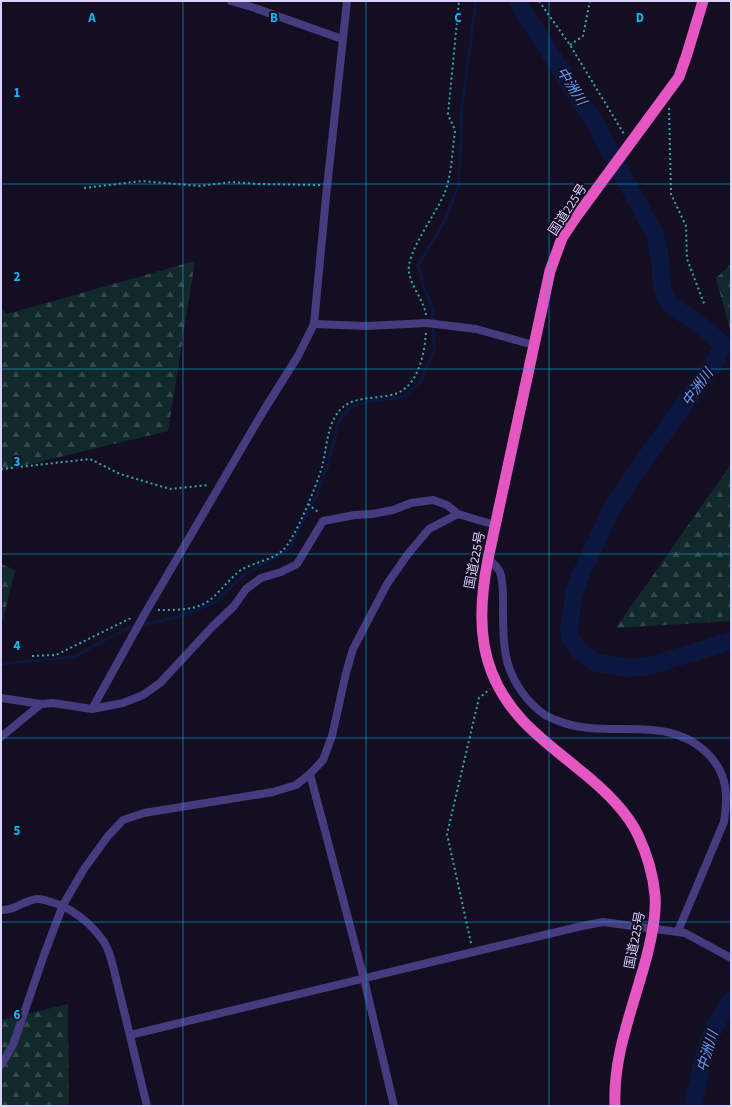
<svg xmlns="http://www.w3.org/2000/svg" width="732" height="1107" viewBox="0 0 732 1107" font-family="'Source Sans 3','Noto Sans JP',sans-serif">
<defs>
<pattern id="forest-firs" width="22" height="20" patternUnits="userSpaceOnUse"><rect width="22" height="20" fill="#12292c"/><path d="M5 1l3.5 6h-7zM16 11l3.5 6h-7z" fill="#34474c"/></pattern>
</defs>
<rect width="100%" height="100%" fill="#140e22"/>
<g fill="url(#forest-firs)">
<polygon points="195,261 168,431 1,471 1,309 7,314"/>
<polygon points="731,264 731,333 716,278"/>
<polygon points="731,464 731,621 616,628"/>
<polygon points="1,564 15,570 1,628"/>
<polygon points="68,1004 69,1105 1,1106 1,1020"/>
</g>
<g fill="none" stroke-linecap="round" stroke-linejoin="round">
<g stroke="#0b173e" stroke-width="3">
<polyline points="141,625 181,616 215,602 245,574 290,549 298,531 315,499 328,465 339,421 351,407 370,401 404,397 420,382 434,351 433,309 423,286 418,265 443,224 459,185 462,107 476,1"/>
<polyline points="1,664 73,657 130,627 135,626"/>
</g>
<g stroke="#0b173e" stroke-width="18">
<polyline points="517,1 596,125 655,235 660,258 662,289 669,304 703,327 723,345 715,362 638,469 635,472 612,509 581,574 574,594 569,628 571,638 578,650 596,663 630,668 649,666 731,641"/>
<path d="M693 1106C701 1070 706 1030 731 1001"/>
</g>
<g stroke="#32a7b0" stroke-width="2" stroke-dasharray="2 3" stroke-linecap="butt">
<polyline points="539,1 570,45 624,134"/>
<polyline points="570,45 583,36 590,1"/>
<polyline points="669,108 671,194 686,226 687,259 705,306"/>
<polyline points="84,188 142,181 200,186 231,182 259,184 320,185"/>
<path d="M426 315C424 300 411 287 409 272 406 252 437 213 445 192 452 173 452 151 455 132 454 125 450 121 448 114L459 1"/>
<polyline points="1,469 90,459 120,474 170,489 209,485"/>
<polyline points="308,504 319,513"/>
<path d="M158 610C174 610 196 611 210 600 221 591 229 579 241 570 252 563 272 560 282 551 294 542 317 484 322 467 326 452 327 430 335 417 347 395 370 400 391 395 418 390 425 353 426 331"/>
<polyline points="32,656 56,655 133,617"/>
<polyline points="471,943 447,834 479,698 490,689"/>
</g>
<g stroke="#463b7f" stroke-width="8">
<polyline points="231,1 255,8 342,39"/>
<polyline points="314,324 367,326 427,323 476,329 534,345"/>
<path d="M488 559C493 563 497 566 500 572 504 583 503 599 503 611 503 626 503 642 506 656 510 679 527 703 545 715 549 717 553 719 556 720 607 742 665 711 708 754 728 774 728 797 724 822L678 931"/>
<polyline points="1,698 41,704 53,703 92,709 123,703 143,695 160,683 212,627 234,606 246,589 261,578 281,572 297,564 323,521 355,515 372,514 393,510 411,503 433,500 447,505 458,514"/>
<polyline points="92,709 144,615 264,410 298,356 314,324 326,197 347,1"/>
<polyline points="1,737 41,704"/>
<polyline points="310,774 364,979 394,1106"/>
<path d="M1 910C15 911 25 899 39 899 43 899 47 901 51 902 72 908 91 923 104 942 110 951 112 963 115 974L147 1106"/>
<polyline points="130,1035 473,952 582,926 603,922 685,933 731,958"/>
<polyline points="1,1065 13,1045 44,955 63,905 84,869 108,836 123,820 144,813 273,792 296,785 310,774 323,760 332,736 346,673 353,649 387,584 408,554 429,529 458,514 495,525"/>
</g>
<path stroke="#e656c2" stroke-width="11" d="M615 1106C613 1062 628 1021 640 980 648 954 657 921 655 895 653 874 647 854 638 835 626 809 599 785 576 767 558 752 539 738 523 721 478 673 476 620 488 559L550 271 562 238 576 217 679 77 687 54 703 1"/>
</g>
<path fill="none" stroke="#08bcf2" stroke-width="1" stroke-opacity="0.55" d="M183 1V1106M366 1V1106M549 1V1106M1 184H731M1 369H731M1 554H731M1 738H731M1 922H731"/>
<g text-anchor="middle" stroke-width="4" stroke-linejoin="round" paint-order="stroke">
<g font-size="13" fill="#dcd1fd" stroke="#140e22">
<text transform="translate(567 209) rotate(-57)" y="5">国道225号</text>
<text transform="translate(474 560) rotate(-79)" y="5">国道225号</text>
<text transform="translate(634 940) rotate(-79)" y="5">国道225号</text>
</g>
<g font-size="14" font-style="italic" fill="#62a0fa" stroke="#140e22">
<text transform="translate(572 86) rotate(57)" y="5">中洲川</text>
<text transform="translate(697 387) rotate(-54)" y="5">中洲川</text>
<text transform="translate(707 1051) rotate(-73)" y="5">中洲川</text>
</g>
</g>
<g font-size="13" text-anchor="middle" font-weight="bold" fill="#08bcf2" stroke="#140e22" stroke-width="4" stroke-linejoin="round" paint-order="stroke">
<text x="92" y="22">A</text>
<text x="274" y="22">B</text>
<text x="458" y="22">C</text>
<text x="640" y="22">D</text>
<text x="17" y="97">1</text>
<text x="17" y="281">2</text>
<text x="17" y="466">3</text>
<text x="17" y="650">4</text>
<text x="17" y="835">5</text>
<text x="17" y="1019">6</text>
</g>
<rect width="732" height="1107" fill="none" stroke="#dcd1fd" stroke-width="4"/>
</svg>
